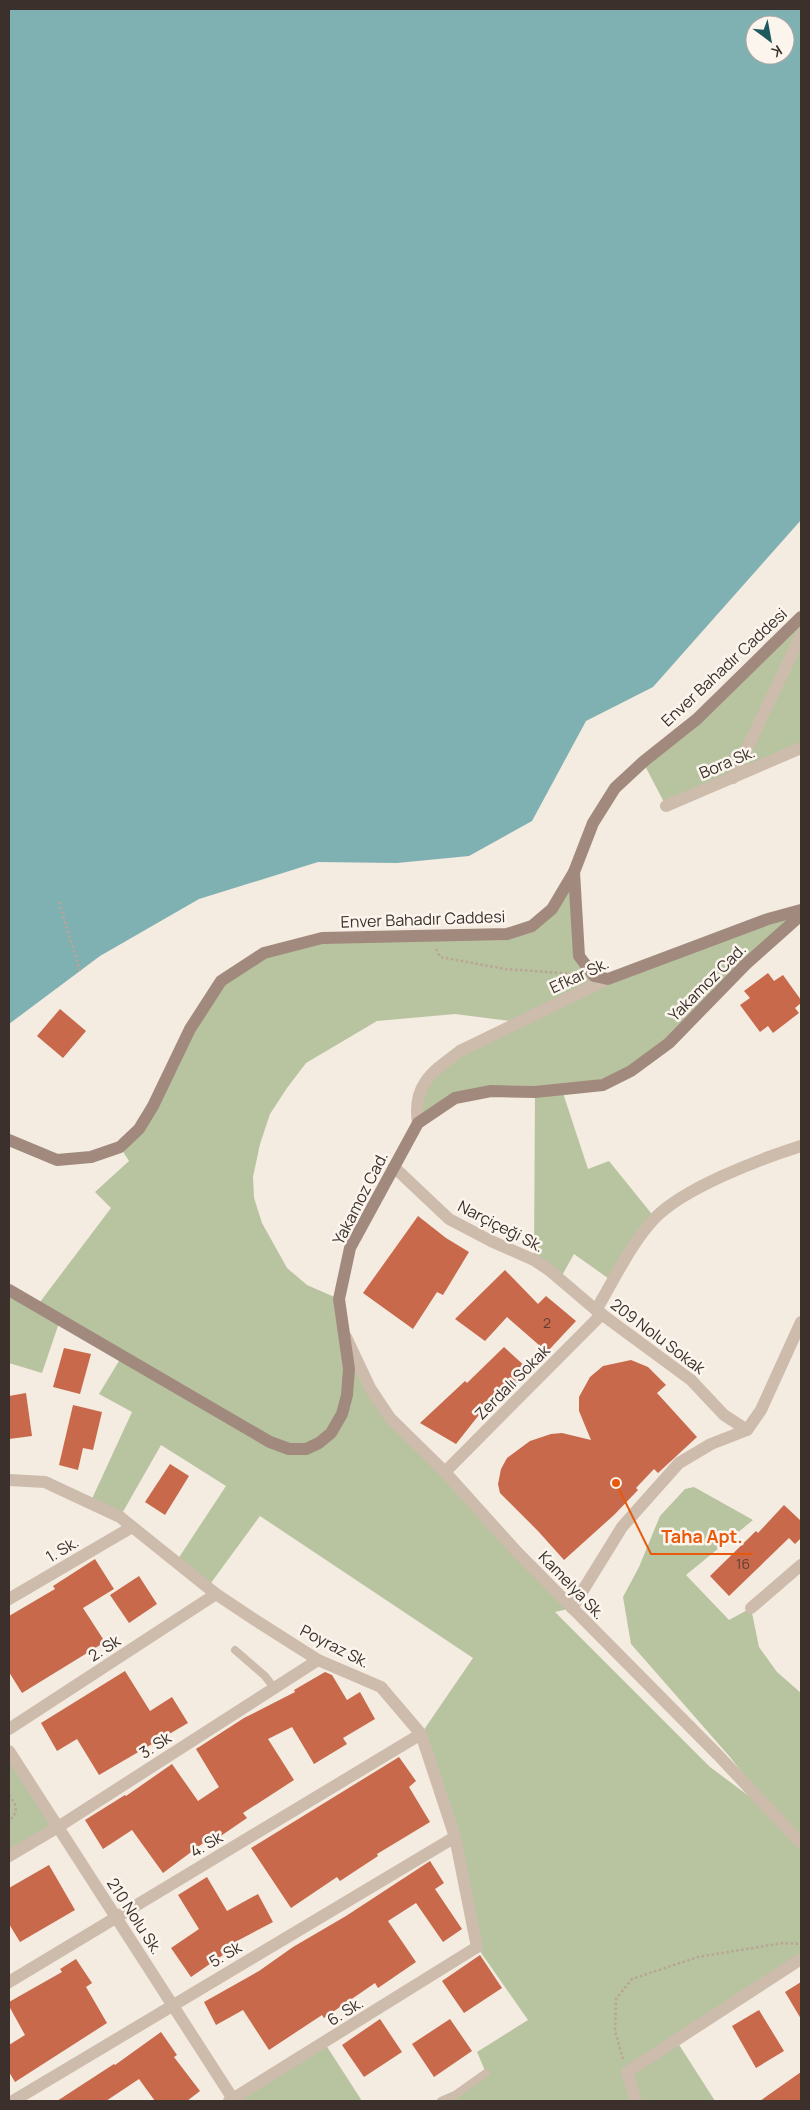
<svg xmlns="http://www.w3.org/2000/svg" width="810" height="2110" viewBox="0 0 810 2110" font-family="Manrope,sans-serif">
<rect width="100%" height="100%" fill="#f4ebe1"/>
<g fill="#b8c4a0">
<polygon points="801,617 801,748 666,806 643,762"/>
<polygon points="574,872 579,956 607,979 801,910 631,1071 562,1090 588,1169 609,1161 655,1218 612,1281 574,1254 560,1279 534,1260 535,1092 455,1098 418,1123 415,1106 439,1067 518,1022 455,1014 377,1021 306,1063 287,1088 270,1114 260,1144 253,1177 254,1198 262,1223 287,1268 307,1285 339,1299 344,1333 370,1388 572,1608 555,1612 710,1767 777,1817 730,1757 631,1644 623,1597 639,1567 660,1516 685,1489 694,1487 753,1520 686,1575 729,1620 751,1608 759,1647 777,1672 801,1693 801,1959 676,2040 715,2101 441,2101 486,2073 477,2052 528,2020 477,1947 455,1837 421,1734 473,1658 260,1516 208,1587 176,1562 226,1486 161,1445 120,1517 90,1503 132,1412 99,1394 122,1356 60,1320 42,1373 9,1363 9,1290 37,1306 111,1208 95,1192 129,1161 120,1147 139,1129 221,981 264,953 322,938 507,934 532,926"/>
<polygon points="9,1751 58,1827 9,1856"/>
<polygon points="324,2042 362,2101 229,2101"/>
</g>
<path fill="#7fb0b2" fill-rule="evenodd" d="M9 9H801V520L653 687 586 721 532 821 469 856 397 863 318 862 199 899 100 956 9 1024ZM755 25H785V55H755Z"/>
<g fill="#c8694b">
<polygon points="768,973 774,981 783,975 801,1000 801,1003 795,1008 799,1013 773,1033 768,1026 760,1032 740,1005 750,998 744,991"/>
<polygon points="60,1009 86,1031 63,1058 37,1036"/>
<polygon points="418,1216 446,1238 469,1252 443,1295 437,1292 413,1329 363,1293"/>
<polygon points="505,1270 538,1304 546,1296 576,1321 547,1352 507,1317 485,1341 455,1319"/>
<polygon points="504,1347 528,1369 504,1400 497,1392 456,1444 420,1423 465,1381 467,1383"/>
<polygon points="64,1348 91,1354 80,1394 53,1387"/>
<polygon points="631,1360 648,1367 666,1385 657,1393 697,1437 658,1473 654,1469 636,1488 638,1490 614,1515 564,1560 538,1531 500,1493 498,1484 501,1469 507,1458 530,1441 551,1434 562,1433 591,1440 579,1411 579,1397 590,1377 603,1366"/>
<polygon points="26,1393 32,1436 9,1439 9,1396"/>
<polygon points="73,1405 102,1412 93,1450 83,1448 78,1470 59,1465"/>
<polygon points="170,1464 189,1476 165,1515 145,1502"/>
<polygon points="784,1505 801,1521 801,1538 795,1544 789,1538 729,1596 710,1576 756,1531 758,1533"/>
<polygon points="95,1559 114,1589 83,1608 105,1642 22,1693 9,1672 9,1616 55,1589 53,1586"/>
<polygon points="139,1576 157,1604 129,1623 110,1595"/>
<polygon points="125,1671 150,1711 172,1697 188,1723 99,1775 77,1739 57,1751 41,1723"/>
<polygon points="325,1672 332,1675 347,1700 360,1692 375,1719 343,1738 347,1744 314,1764 292,1727 268,1739 294,1780 243,1813 247,1818 212,1842 210,1838 163,1873 132,1830 103,1849 85,1820 125,1795 126,1796 172,1764 198,1801 219,1787 196,1749 244,1718 295,1692 294,1690"/>
<polygon points="399,1757 416,1781 409,1787 430,1822 377,1854 378,1856 340,1881 337,1877 291,1908 251,1848"/>
<polygon points="430,1861 444,1883 435,1889 462,1929 443,1942 416,1903 388,1921 416,1962 378,1988 375,1983 324,2018 322,2015 269,2050 243,2010 216,2025 204,2002 259,1971 293,1947 346,1916"/>
<polygon points="49,1865 75,1910 20,1942 9,1924 9,1888"/>
<polygon points="207,1877 227,1911 258,1894 273,1922 220,1950 223,1955 191,1977 171,1948 199,1929 178,1895"/>
<polygon points="480,1955 502,1988 464,2013 442,1981"/>
<polygon points="76,1959 92,1983 86,1987 107,2023 15,2082 9,2072 9,2045 25,2035 9,2006 9,2002 62,1972 60,1969"/>
<polygon points="801,1982 801,2019 785,1992"/>
<polygon points="759,2010 784,2051 756,2068 732,2026"/>
<polygon points="380,2019 402,2052 364,2077 342,2045"/>
<polygon points="450,2019 472,2051 434,2077 412,2044"/>
<polygon points="161,2032 177,2055 174,2057 200,2091 187,2101 155,2101 139,2079 106,2101 57,2101 114,2064 115,2065"/>
<polygon points="801,2072 801,2101 760,2101"/>
</g>
<g fill="none" stroke-linecap="round" stroke-linejoin="round">
<g stroke="#b9a596" stroke-width="2.5" stroke-dasharray="2.5 2.5" stroke-linecap="butt">
<polyline points="59,902 80,971"/>
<polyline points="436,949 440,957 505,969 575,974"/>
<polyline points="9,1795 15,1804 16,1812 9,1822"/>
<polyline points="623,2059 615,2031 616,1999 632,1979 698,1957 783,1943 801,1944"/>
</g>
<g stroke="#cdbbac" stroke-width="8">
<polyline points="235,1650 265,1676 274,1688"/>
<polyline points="441,2101 455,2095 486,2073"/>
</g>
<g stroke="#cdbbac" stroke-width="12">
<polyline points="733,778 801,635"/>
<polyline points="666,806 801,748"/>
<path d="M418 1123C412 1085 432 1072 460 1051L608 979"/>
<polyline points="394,1167 449,1219 491,1241 534,1260 549,1270 596,1310"/>
<polyline points="346,1337 370,1388 390,1418 445,1472 516,1551 718,1755 801,1843"/>
<path d="M747 1430 724 1415 691 1380 596 1310C614 1280 630 1245 654 1219 683 1188 760 1159 801 1146"/>
<polyline points="445,1472 602,1314"/>
<polyline points="9,1480 45,1482 120,1517 216,1594 252,1618 318,1660 381,1687 421,1734 455,1837 477,1947 229,2101"/>
<polyline points="9,1599 132,1527"/>
<polyline points="572,1608 622,1527 679,1463 711,1444 747,1430 761,1410 801,1322"/>
<polyline points="751,1608 801,1565"/>
<polyline points="9,1729 216,1594"/>
<polyline points="9,1751 233,2099"/>
<polyline points="9,1856 58,1827 318,1660"/>
<polyline points="9,1982 421,1734"/>
<polyline points="13,2101 455,1837"/>
<polyline points="636,2101 627,2072 801,1959"/>
</g>
<g stroke="#a18a7d" stroke-width="12">
<polyline points="574,872 579,956 594,976 608,979 768,919 801,910"/>
<polyline points="9,1140 57,1160 91,1157 120,1147 139,1129 153,1106 190,1029 221,981 264,953 322,938 507,934 532,926 552,909 574,872 593,823 615,788 643,762 697,719 801,617"/>
<polyline points="9,1290 270,1442 289,1449 306,1449 319,1443 331,1433 342,1414 347,1395 349,1369 339,1299 350,1248 418,1123 455,1098 491,1091 535,1092 603,1085 631,1071 669,1043 746,964 801,915"/>
</g>
</g>
<g text-anchor="middle" stroke-width="5" stroke-linejoin="round" paint-order="stroke">
<g font-size="14" fill="#5e3e33">
<text x="547" y="1328">2</text>
<text x="743" y="1569">16</text>
</g>
<g font-size="16" fill="#3b302b" stroke="#fbf5ee">
<text transform="translate(724 667) rotate(-43)" y="6">Enver Bahadır Caddesi</text>
<text transform="translate(727 762) rotate(-23)" y="6">Bora Sk.</text>
<text transform="translate(423 919) rotate(-2)" y="6">Enver Bahadır Caddesi</text>
<text transform="translate(579 975) rotate(-25)" y="6">Efkar Sk.</text>
<text transform="translate(707 982) rotate(-45)" y="6">Yakamoz Cad.</text>
<text transform="translate(360 1198) rotate(-63)" y="6">Yakamoz Cad.</text>
<text transform="translate(501 1226) rotate(27)" y="6">Narçiçeği Sk.</text>
<text transform="translate(658 1336) rotate(37)" y="6">209 Nolu Sokak</text>
<text transform="translate(512 1382) rotate(-45)" y="6">Zerdalı Sokak</text>
<text transform="translate(62 1549) rotate(-31)" y="6">1. Sk.</text>
<text transform="translate(572 1585) rotate(46)" y="6">Kamelya Sk.</text>
<text transform="translate(335 1646) rotate(27)" y="6">Poyraz Sk.</text>
<text transform="translate(104 1648) rotate(-33)" y="6">2. Sk</text>
<text transform="translate(155 1745) rotate(-33)" y="6">3. Sk</text>
<text transform="translate(206 1844) rotate(-31)" y="6">4. Sk</text>
<text transform="translate(135 1916) rotate(57)" y="6">210 Nolu Sk.</text>
<text transform="translate(225 1954) rotate(-31)" y="6">5. Sk</text>
<text transform="translate(345 2011) rotate(-32)" y="6">6. Sk.</text>
</g>
</g>
<path fill="none" stroke="#e8590c" stroke-width="2" d="M616 1483L651 1554H753"/>
<circle fill="#e8590c" stroke="#fbf5ee" stroke-width="2" cx="616" cy="1483" r="5"/>
<g font-size="18" text-anchor="middle" font-weight="bold" fill="#e8590c" stroke="#fbf5ee" stroke-width="5" stroke-linejoin="round" paint-order="stroke">
<text x="702" y="1543">Taha Apt.</text>
</g>
<rect width="810" height="2110" fill="none" stroke="#3b302b" stroke-width="20"/>
<g transform="translate(770 40) rotate(148)"><circle r="24" fill="#fbf5ee" stroke="#aea6a0"/>
<path d="M0-4L9 19L0 12L-9 19Z" fill="#1f5a5e"/>
<text y="-8" font-size="14" font-weight="bold" text-anchor="middle" fill="#3b302b">K</text>
</g>
</svg>
